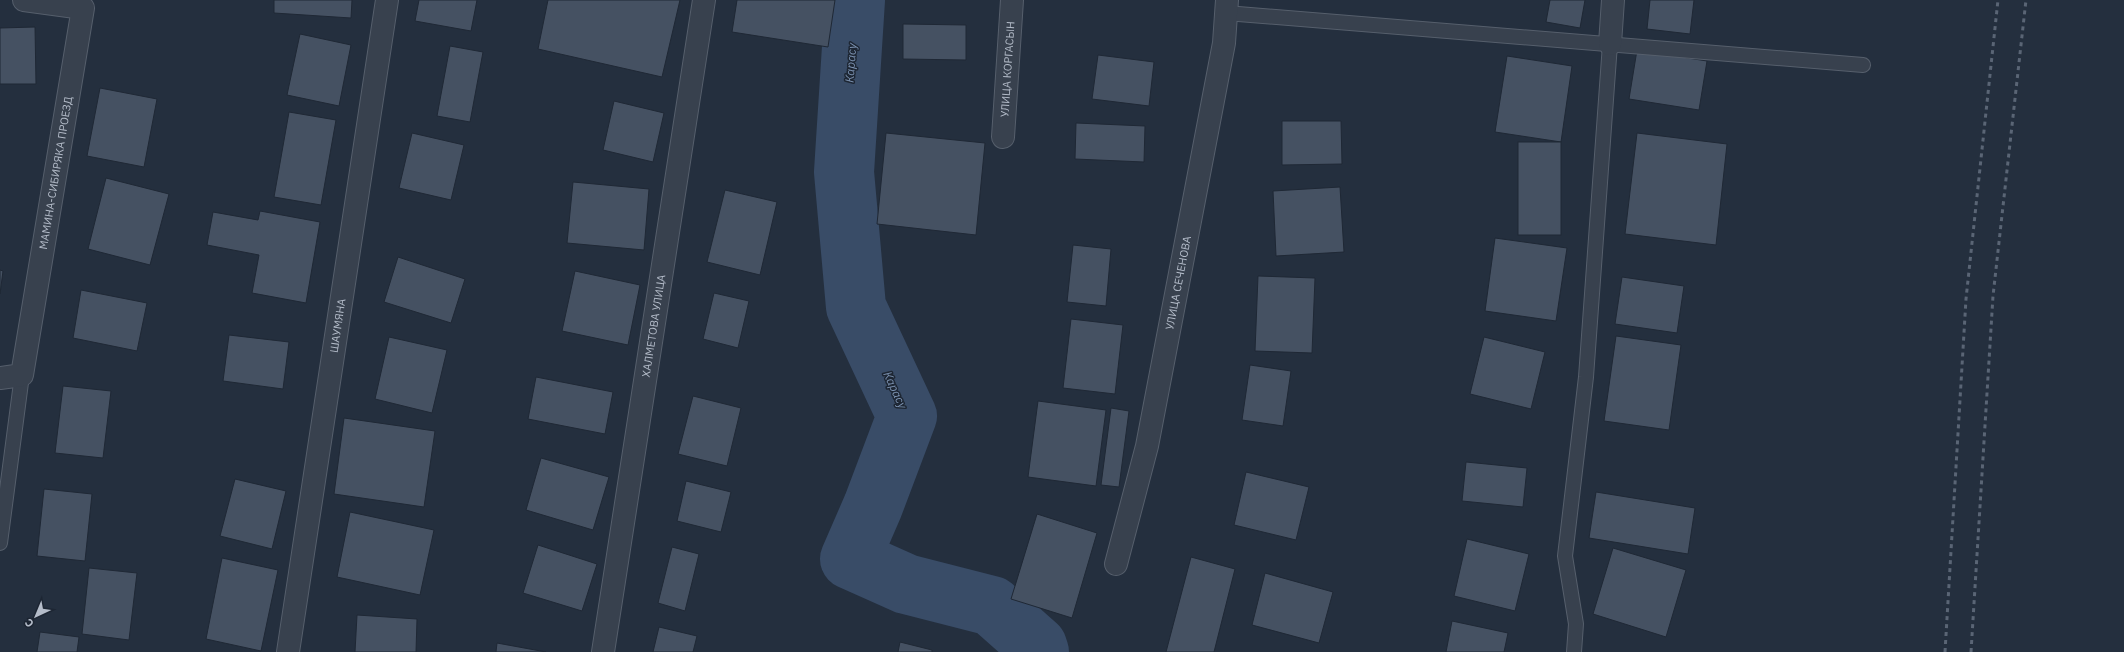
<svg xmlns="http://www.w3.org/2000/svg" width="2124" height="652" viewBox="0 0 2124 652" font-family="'IBM Plex Sans',sans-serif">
<rect width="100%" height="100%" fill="#242f3e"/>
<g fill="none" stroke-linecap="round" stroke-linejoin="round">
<polyline stroke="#394c67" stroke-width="60" points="855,0 844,172 856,307 907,416 873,506 850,559 906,584 992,606 1037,646 1039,652"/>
</g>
<g fill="#455162" stroke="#1f2835">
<polygon points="274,0 352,0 351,18 274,13"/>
<polygon points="419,0 477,0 471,31 415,21"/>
<polygon points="548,0 680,0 662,77 538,49"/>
<polygon points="737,0 835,0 828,47 732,32"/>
<polygon points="1550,0 1585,0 1580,28 1546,22"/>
<polygon points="1650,0 1694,0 1690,34 1647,29"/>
<polygon points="903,24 966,25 966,60 903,59"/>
<polygon points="35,27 36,84 0,84 0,28"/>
<polygon points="300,34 351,45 339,106 287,95"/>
<polygon points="450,46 483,52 470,122 437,116"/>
<polygon points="1637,50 1707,61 1699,110 1629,99"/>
<polygon points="1098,55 1154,62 1149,106 1092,99"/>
<polygon points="1507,56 1572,66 1561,142 1495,132"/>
<polygon points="100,88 157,99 144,167 87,156"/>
<polygon points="614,101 664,113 653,162 603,150"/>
<polygon points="289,112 336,120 321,205 274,197"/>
<polygon points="1282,121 1341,121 1342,164 1282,165"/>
<polygon points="1076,123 1145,126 1144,162 1075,159"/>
<polygon points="412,133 464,145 451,200 399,188"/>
<polygon points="886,133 985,143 976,235 877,224"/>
<polygon points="1637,133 1727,144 1716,245 1625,234"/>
<rect x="1518" y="142" width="43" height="93"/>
<polygon points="106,178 169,194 150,265 88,249"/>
<polygon points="573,182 649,189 644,250 567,243"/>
<polygon points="1340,187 1344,252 1276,256 1273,191"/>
<polygon points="725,190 777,202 760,275 707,262"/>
<polygon points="260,211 320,222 306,303 252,293 259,255 207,245 213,212 258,220"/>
<polygon points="1495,238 1567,248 1556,321 1485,311"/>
<polygon points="1073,245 1111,249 1106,306 1067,302"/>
<polygon points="398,257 465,279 451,323 384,302"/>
<polygon points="0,270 3,271 0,294"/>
<polygon points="575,271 640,285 628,345 562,331"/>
<polygon points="1258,276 1315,278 1312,353 1255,351"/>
<polygon points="1622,277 1684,286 1677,333 1615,324"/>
<polygon points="81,290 147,303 137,351 73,338"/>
<polygon points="714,293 749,301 738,348 703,339"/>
<polygon points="1071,319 1123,325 1115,394 1063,388"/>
<polygon points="229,335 289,342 283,389 223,381"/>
<polygon points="1616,336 1681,345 1669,430 1604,421"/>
<polygon points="389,337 447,350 432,413 375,399"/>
<polygon points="1484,337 1545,352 1531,409 1470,394"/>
<polygon points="1250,365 1291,371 1283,426 1242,420"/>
<polygon points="536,377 613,392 605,434 528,419"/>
<polygon points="63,386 111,391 103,458 55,453"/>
<polygon points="693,396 741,408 727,466 678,454"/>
<polygon points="1038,401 1106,410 1096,486 1028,477"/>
<polygon points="1111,408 1129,411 1119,487 1101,485"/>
<polygon points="344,418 435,431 424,507 334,494"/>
<polygon points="541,458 609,477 593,530 526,510"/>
<polygon points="1466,462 1527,468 1523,507 1462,501"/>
<polygon points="1246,472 1309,487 1296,540 1234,525"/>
<polygon points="235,479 286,491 272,549 220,536"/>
<polygon points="686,481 731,492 721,532 677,521"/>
<polygon points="44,489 92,494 85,561 37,556"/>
<polygon points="1596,492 1695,508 1688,554 1589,538"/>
<polygon points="350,512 434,530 420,595 337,577"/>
<polygon points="1037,514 1097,533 1072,618 1011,599"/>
<polygon points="1467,539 1529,554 1515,611 1454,596"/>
<polygon points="538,545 597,564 582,611 523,593"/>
<polygon points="672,547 699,554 685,611 658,603"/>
<polygon points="1613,548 1686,570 1666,637 1593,614"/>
<polygon points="1191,557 1235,569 1214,652 1166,652"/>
<polygon points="222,558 278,570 261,651 206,639"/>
<polygon points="89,568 137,573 129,640 82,634"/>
<polygon points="1265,573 1333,592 1319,643 1252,625"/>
<polygon points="357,615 417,619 416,652 355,652"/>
<polygon points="1452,621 1508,633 1504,652 1446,652"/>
<polygon points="659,627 697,636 693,652 653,652"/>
<polygon points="40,632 79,637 77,652 37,652"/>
<polygon points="900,642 932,650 932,652 898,652"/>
<polygon points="497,643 546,652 496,652"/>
</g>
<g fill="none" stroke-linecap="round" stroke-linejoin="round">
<g stroke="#565f6c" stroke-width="16">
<g id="lane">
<polyline points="1226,13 1863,65"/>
<polyline points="0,543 22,375"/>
<polyline points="1574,652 1576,624 1565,556 1586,377 1610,44"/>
</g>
</g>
<g stroke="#565f6c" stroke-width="24">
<g id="street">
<polyline points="1610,44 1613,0"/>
<path id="s1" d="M1003 137 1012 0"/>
<path id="s2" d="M0 378 22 375 83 8 24 0"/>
<path id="s3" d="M1116 564 1147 446 1224 43 1227 0"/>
<path id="s4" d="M288 652 387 0"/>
<path id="s5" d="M603 652 704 0"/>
</g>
</g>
<use href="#lane" stroke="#38414e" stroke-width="14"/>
<use href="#street" stroke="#38414e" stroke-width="22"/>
<g stroke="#5a6575" stroke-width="3" stroke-dasharray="4 4" stroke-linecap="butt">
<polyline points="1945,652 1966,299 1998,0"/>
<polyline points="1971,652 1993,296 2026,0"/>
</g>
</g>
<g text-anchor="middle" stroke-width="3" stroke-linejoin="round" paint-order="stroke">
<g font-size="11" fill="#b4bcc9" stroke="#1d2633">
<text dy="4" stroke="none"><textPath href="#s1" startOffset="68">УЛИЦА КОРГАСЫН</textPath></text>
<text dy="4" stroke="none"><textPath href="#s2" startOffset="227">МАМИНА-СИБИРЯКА ПРОЕЗД</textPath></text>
<text dy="4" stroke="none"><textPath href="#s3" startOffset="288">УЛИЦА СЕЧЕНОВА</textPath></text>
<text dy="4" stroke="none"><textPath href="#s4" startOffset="330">ШАУМЯНА</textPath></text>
<text dy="4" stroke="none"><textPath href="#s5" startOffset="330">ХАЛМЕТОВА УЛИЦА</textPath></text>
</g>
<g font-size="12" font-style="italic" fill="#7c92b1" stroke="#1d2633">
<text transform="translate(851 63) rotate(-86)" y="4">Карасу</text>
<text transform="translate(895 390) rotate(65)" y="4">Карасу</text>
</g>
</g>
<g transform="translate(36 616) rotate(224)" stroke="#1d2633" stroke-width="3" paint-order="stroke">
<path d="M0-3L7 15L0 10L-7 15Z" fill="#b4bcc9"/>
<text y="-6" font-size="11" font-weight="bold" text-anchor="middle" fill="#b4bcc9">С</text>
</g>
</svg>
